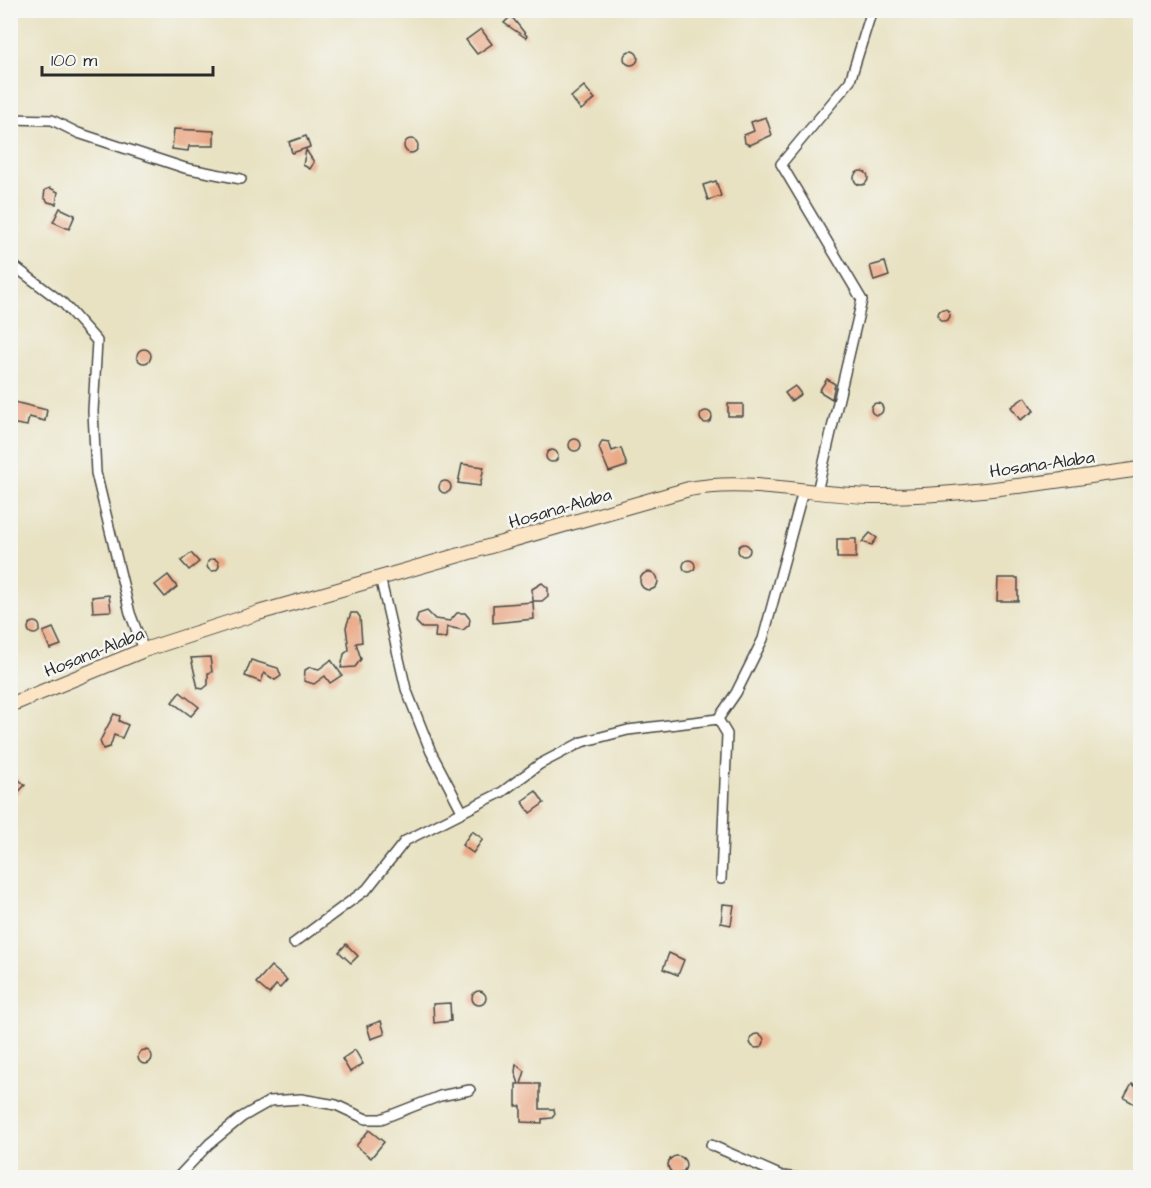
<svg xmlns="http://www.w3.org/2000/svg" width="1151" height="1188" viewBox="0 0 1151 1188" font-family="'Architects Daughter',sans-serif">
<rect width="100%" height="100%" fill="#f6f6f2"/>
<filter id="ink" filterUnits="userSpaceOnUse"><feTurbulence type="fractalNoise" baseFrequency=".0167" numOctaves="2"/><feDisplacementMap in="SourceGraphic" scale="12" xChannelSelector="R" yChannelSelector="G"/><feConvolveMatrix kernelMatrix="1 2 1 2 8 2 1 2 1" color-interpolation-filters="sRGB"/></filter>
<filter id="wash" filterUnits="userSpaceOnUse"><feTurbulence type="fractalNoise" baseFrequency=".008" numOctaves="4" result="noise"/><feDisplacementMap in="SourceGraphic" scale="24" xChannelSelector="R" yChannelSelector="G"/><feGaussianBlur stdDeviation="1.35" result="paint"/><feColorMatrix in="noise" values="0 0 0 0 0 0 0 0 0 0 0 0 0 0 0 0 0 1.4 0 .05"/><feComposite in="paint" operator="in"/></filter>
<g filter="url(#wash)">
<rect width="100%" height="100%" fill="#e8e2c2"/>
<g id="blocks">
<g fill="#eaaa88">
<polygon points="511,16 527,36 526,38 504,23"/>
<polygon points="481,29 492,44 477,54 466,40"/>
<circle cx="631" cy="58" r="7"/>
<polygon points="584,86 595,99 581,110 571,97"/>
<polygon points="766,117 772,135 750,145 745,143 744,135 754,131 751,122"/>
<polygon points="174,129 214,131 214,146 189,146 188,151 172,149"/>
<polygon points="306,136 310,147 292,153 289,142"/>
<circle cx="411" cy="146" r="7"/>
<polygon points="306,150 314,162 310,169 303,165"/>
<circle cx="861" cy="178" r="7"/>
<polygon points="716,181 721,196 708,200 703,185"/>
<polygon points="50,188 58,192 56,204 48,202 44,197 45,190"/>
<polygon points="60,208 75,215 69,229 53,222"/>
<polygon points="885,262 889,276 874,281 870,266"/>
<circle cx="944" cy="315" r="6"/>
<circle cx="144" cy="356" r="7"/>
<polygon points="827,379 835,384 832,399 819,391"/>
<polygon points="795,386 801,394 791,401 785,393"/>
<polygon points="1025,397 1034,411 1020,420 1011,407"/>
<polygon points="14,402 47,410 45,421 29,417 27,426 10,423"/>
<circle cx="877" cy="409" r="6"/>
<rect x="728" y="404" width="15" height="12"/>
<circle cx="706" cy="417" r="6"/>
<circle cx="575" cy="445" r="6"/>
<polygon points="602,441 609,442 612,451 621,448 627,466 609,472 599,448"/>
<circle cx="552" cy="456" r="6"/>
<polygon points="462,464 484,467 480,486 458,483"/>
<circle cx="445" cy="487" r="6"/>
<polygon points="870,533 877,538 872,545 862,542"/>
<rect x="837" y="539" width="19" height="19"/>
<circle cx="744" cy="550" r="6"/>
<polygon points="191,553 199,562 189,570 181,561"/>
<circle cx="213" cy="565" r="6"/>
<circle cx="689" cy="566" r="6"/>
<circle cx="649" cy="581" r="9"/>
<polygon points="168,575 177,587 165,597 155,585"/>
<polygon points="998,578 1018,578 1018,601 997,601"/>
<polygon points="542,583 548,588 548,596 542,601 533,601 532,589"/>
<polygon points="109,595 111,611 93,612 92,597"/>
<polygon points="533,602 534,619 493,623 493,605"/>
<polygon points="427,611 435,619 450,621 457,613 465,613 470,619 469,625 463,630 447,627 446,638 435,637 436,628 422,628 416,622 418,614"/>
<polygon points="351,613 357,613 360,617 362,642 356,643 361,659 355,667 341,668 344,654 349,650 346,627"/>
<circle cx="34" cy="628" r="6"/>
<polygon points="53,628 61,645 50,649 43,632"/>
<polygon points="210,657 212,672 208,673 208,685 203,689 198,688 191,658"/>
<polygon points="251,660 278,668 281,676 275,680 264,673 261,682 245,676"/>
<polygon points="331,660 342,675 330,683 325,676 314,684 304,681 305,670 310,667 319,669"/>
<polygon points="180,692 199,707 191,716 172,702"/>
<polygon points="114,714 120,716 119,721 128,725 122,738 114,735 110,747 103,749 100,741"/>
<polygon points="10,772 25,785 10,801"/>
<polygon points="536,791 544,803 530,813 522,801"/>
<polygon points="472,831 483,839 473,853 462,845"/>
<polygon points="723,904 734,905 731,925 721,923"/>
<polygon points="346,944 358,956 351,963 339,952"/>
<polygon points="669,953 684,960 678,975 663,969"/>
<polygon points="271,966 287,980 280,988 276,985 269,994 256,983"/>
<circle cx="479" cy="998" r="7"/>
<polygon points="450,1003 451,1021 434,1023 433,1004"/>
<polygon points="381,1021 385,1034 371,1039 367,1026"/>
<circle cx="757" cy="1041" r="7"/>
<circle cx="145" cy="1057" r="7"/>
<polygon points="355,1050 363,1064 350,1072 342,1059"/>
<polygon points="516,1064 525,1071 521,1084 540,1084 540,1109 554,1109 555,1114 552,1118 542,1119 542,1123 521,1122 521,1106 516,1106 516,1084 519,1084 515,1072"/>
<polygon points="1132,1084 1140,1089 1140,1107 1124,1098"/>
<polygon points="369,1130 384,1142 371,1158 356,1146"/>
<circle cx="677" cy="1165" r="9"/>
</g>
</g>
</g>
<g filter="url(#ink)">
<use href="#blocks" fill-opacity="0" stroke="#474642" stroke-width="1.5"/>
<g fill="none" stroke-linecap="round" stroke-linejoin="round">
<g stroke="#474642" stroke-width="12">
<g id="minor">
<polyline points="10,119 52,120 78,133 185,168 241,179"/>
<polyline points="10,263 63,303 97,341 93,411 96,473 130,613 144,650"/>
<polyline points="817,492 862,300 781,164 850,81 872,10"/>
<polyline points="380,577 406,689 431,752 462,811"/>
<polyline points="718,719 736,693 763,639 803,491"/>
<polyline points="294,943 367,889 405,841 502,792 540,764 582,742 628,730 718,719 727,734 721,879"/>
<polyline points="711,1145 782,1176 798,1178"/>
<polyline points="177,1178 209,1144 242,1117 270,1101 301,1099 336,1105 366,1119 381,1119 440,1096 470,1090"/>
</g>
</g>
<g stroke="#474642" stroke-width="16">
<path id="secondary" d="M10 705 144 650 258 613 689 489C749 478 811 495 872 496 962 497 1052 481 1140 469"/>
</g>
<use href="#minor" stroke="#fff" stroke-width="9"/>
<use href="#secondary" stroke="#fce5c4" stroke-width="14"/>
</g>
</g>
<g text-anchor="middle" stroke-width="5" stroke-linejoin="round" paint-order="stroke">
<g font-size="18" fill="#2b2b2b" stroke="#f6f6f2">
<text transform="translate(1042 464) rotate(-8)" y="6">Hosana-Alaba</text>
<text transform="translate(560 508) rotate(-16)" y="6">Hosana-Alaba</text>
<text transform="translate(94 652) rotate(-22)" y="6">Hosana-Alaba</text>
</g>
</g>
<rect width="1151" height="1188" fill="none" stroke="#f6f6f2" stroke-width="36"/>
<path d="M42 66v9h171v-9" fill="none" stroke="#2b2b2b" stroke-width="3"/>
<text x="51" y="66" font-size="18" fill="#2b2b2b" stroke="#f6f6f2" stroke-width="4.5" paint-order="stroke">100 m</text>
</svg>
